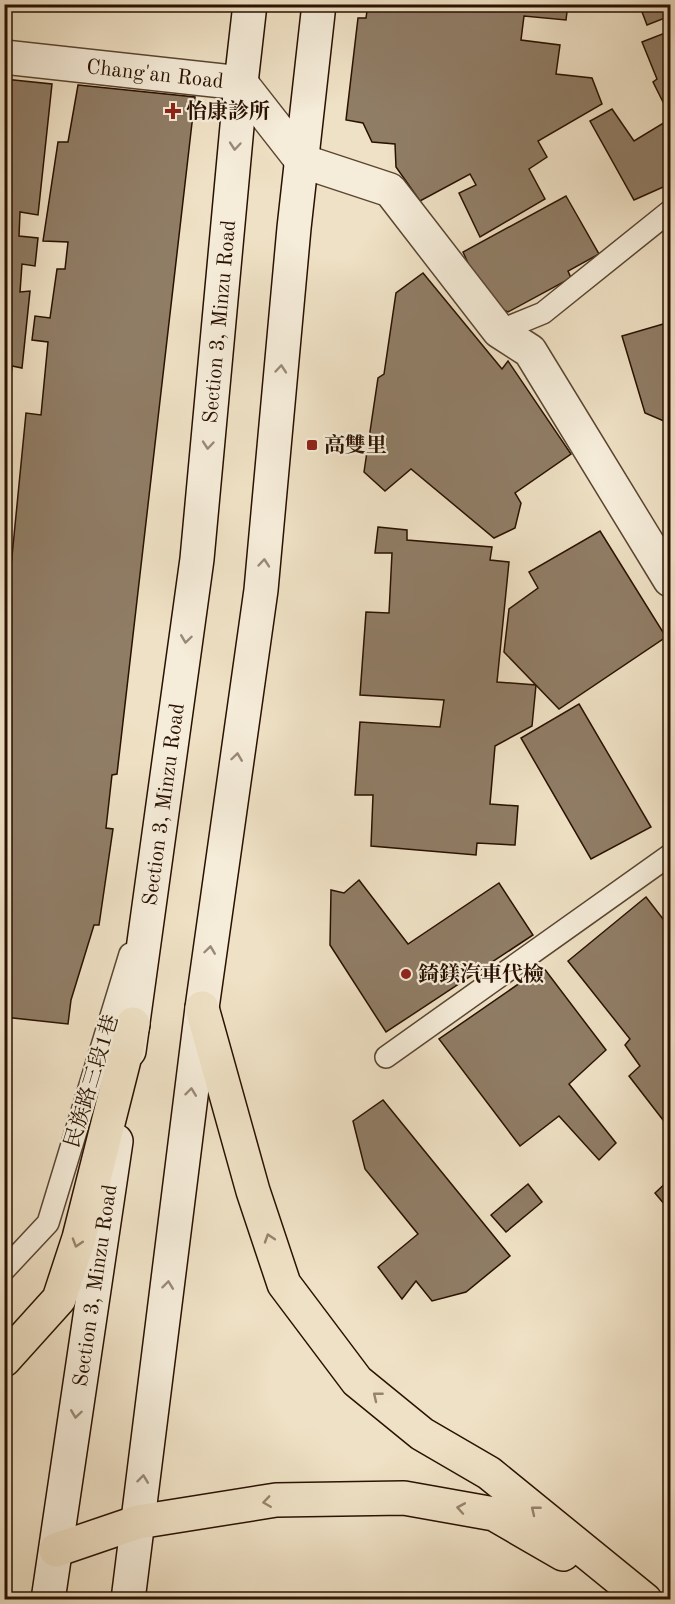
<svg xmlns="http://www.w3.org/2000/svg" width="675" height="1604" viewBox="0 0 675 1604" font-family="'Old Standard TT','Noto Serif TC',serif">
<rect width="100%" height="100%" fill="#efe1c5"/>
<filter id="stains"><feTurbulence type="fractalNoise" baseFrequency=".00333" numOctaves="4"/><feColorMatrix values="0 0 0 0 .2 0 0 0 0 .09 0 0 0 0 .02 0 0 0 .5 -.17"/></filter>
<radialGradient id="worn" r=".72"><stop offset=".6" stop-color="#630" stop-opacity="0"/><stop offset="1" stop-color="#630" stop-opacity=".3"/></radialGradient>
<g fill="#907d66" stroke="#291100" stroke-width="1.5">
<polygon points="368,4 568,4 566,20 524,16 521,40 560,45 556,74 592,78 602,104 538,141 547,157 529,169 545,199 480,237 459,193 476,185 470,174 420,201 396,167 395,144 372,142 363,123 346,120 358,18 366,18"/>
<polygon points="639,4 670,4 670,16 647,25"/>
<polygon points="670,31 670,116 653,82 657,79 642,42"/>
<polygon points="4,79 52,84 38,215 20,212 19,236 38,238 35,266 22,264 20,292 30,291 22,368 12,366 4,434"/>
<polygon points="78,85 195,97 117,774 112,775 106,828 113,829 99,925 94,925 71,1000 68,1024 4,1017 4,638 26,413 41,415 48,342 32,340 35,316 50,318 57,269 65,269 68,242 43,241 58,142 68,142"/>
<polygon points="612,109 634,141 670,119 670,184 634,200 590,121"/>
<polygon points="566,196 599,254 568,271 571,278 508,312 485,301 463,252"/>
<polygon points="423,273 502,369 508,361 571,454 515,493 521,503 515,528 494,538 411,469 385,491 364,472 378,378 384,374 396,293"/>
<polygon points="670,322 670,451 664,421 645,413 622,336"/>
<polygon points="378,527 407,530 407,540 492,547 490,560 509,562 497,682 536,685 532,726 495,746 490,804 518,806 515,845 477,843 476,855 371,846 373,795 355,795 360,722 440,727 444,700 360,695 366,612 389,613 392,553 375,553"/>
<polygon points="600,531 666,637 559,709 504,652 509,609 538,588 529,572"/>
<polygon points="579,704 651,827 591,859 521,738"/>
<polygon points="359,880 408,944 499,883 533,935 386,1032 330,945 331,890 344,893"/>
<polygon points="646,897 670,928 670,1129 629,1076 640,1066 625,1045 630,1039 568,961"/>
<polygon points="543,967 606,1050 569,1084 616,1143 599,1160 559,1116 520,1146 439,1039"/>
<polygon points="383,1100 510,1256 466,1292 432,1301 416,1281 402,1299 378,1267 418,1234 365,1169 353,1121"/>
<polygon points="670,1179 670,1211 655,1193"/>
<polygon points="528,1184 542,1202 506,1232 491,1215"/>
</g>
<g fill="none" stroke-linecap="round" stroke-linejoin="round">
<g stroke="#5a4531" stroke-width="24">
<g id="service">
<polyline points="499,331 543,313 670,211"/>
<polyline points="386,1057 670,855"/>
<polyline points="4,1270 48,1223 130,954"/>
</g>
</g>
<g stroke="#5a4531" stroke-width="36">
<polyline id="minor" points="302,161 390,190 499,331 530,351 670,580"/>
</g>
<g stroke="#5a4531" stroke-width="36">
<g id="tertiary">
<path id="s1" d="M4 57 241 83 302 161"/>
</g>
</g>
<g stroke="#291100" stroke-width="36">
<g id="secondary">
<path id="s2" d="M129 1051 197 559 241 83 250 4"/>
<path id="s3" d="M48 1600 116 1141"/>
<polyline points="128,1600 202,1008 261,590 294,228 319,4"/>
</g>
</g>
<g stroke="#291100" stroke-width="36">
<g id="motorway">
<polyline points="202,1008 253,1191 284,1284 357,1381 422,1434 489,1473 645,1600"/>
<polyline points="4,1360 59,1299 79,1238 133,1024"/>
<polyline points="56,1550 138,1522 276,1500 404,1498 494,1514 563,1554"/>
</g>
</g>
<use href="#service" stroke="#f5ecd9" stroke-width="21"/>
<use href="#minor" stroke="#f5ecd9" stroke-width="33"/>
<use href="#tertiary" stroke="#f5ecd9" stroke-width="33"/>
<use href="#secondary" stroke="#f5ecd9" stroke-width="33"/>
<use href="#motorway" stroke="#efe1c5" stroke-width="33"/>
</g>
<defs><path id="oneway-chevron" d="M-2-3.5L2.5 0L-2 3.5" fill="none" stroke-width="1.6" stroke-linecap="round" stroke-linejoin="round" transform="scale(1.5)"/></defs>
<g stroke="#998977">
<use href="#oneway-chevron" transform="translate(235 146) rotate(95)"/>
<use href="#oneway-chevron" transform="translate(281 369) rotate(-85)"/>
<use href="#oneway-chevron" transform="translate(208 445) rotate(95)"/>
<use href="#oneway-chevron" transform="translate(264 563) rotate(-85)"/>
<use href="#oneway-chevron" transform="translate(186 639) rotate(98)"/>
<use href="#oneway-chevron" transform="translate(237 757) rotate(-82)"/>
<use href="#oneway-chevron" transform="translate(210 950) rotate(-82)"/>
<use href="#oneway-chevron" transform="translate(191 1092) rotate(-83)"/>
<use href="#oneway-chevron" transform="translate(168 1285) rotate(-83)"/>
<use href="#oneway-chevron" transform="translate(76 1414) rotate(98)"/>
<use href="#oneway-chevron" transform="translate(143 1479) rotate(-83)"/>
</g>
<g stroke="#96836c">
<use href="#oneway-chevron" transform="translate(269 1238) rotate(-108)"/>
<use href="#oneway-chevron" transform="translate(77 1243) rotate(107)"/>
<use href="#oneway-chevron" transform="translate(377 1396) rotate(-141)"/>
<use href="#oneway-chevron" transform="translate(267 1502) rotate(172)"/>
<use href="#oneway-chevron" transform="translate(461 1508) rotate(-170)"/>
<use href="#oneway-chevron" transform="translate(535 1510) rotate(-141)"/>
</g>
<g fill="#8f2418" stroke="#f5ecd9" stroke-width="2">
<path d="M170 102h6v6h6v6h-6v6h-6v-6h-6v-6h6z"/>
<rect x="306" y="439" width="12" height="12" rx="3"/>
<circle cx="406" cy="974" r="6"/>
</g>
<g text-anchor="middle" stroke-width="4.5" stroke-linejoin="round" paint-order="stroke">
<g font-size="21" fill="#291100" stroke="#f5ecd9">
<text dy="7" stroke="none"><textPath href="#s1" startOffset="152">Chang'an Road</textPath></text>
<text dy="7" stroke="none"><textPath href="#s2" startOffset="735">Section 3, Minzu Road</textPath></text>
<text dy="7" stroke="none"><textPath href="#s2" startOffset="249">Section 3, Minzu Road</textPath></text>
<text transform="translate(91 1081) rotate(-73)" y="7">民族路三段1巷</text>
<text dy="7" stroke="none"><textPath href="#s3" startOffset="318">Section 3, Minzu Road</textPath></text>
</g>
<g font-size="21" font-weight="bold" fill="#291100" stroke="#f5ecd9" text-anchor="start">
<text x="186" y="118">怡康診所</text>
<text x="324" y="452">高雙里</text>
<text x="418" y="981">錡鎂汽車代檢</text>
</g>
</g>
<rect width="675" height="1604" fill="none" stroke="#efe1c5" stroke-width="24"/>
<rect x="6" y="6" width="663" height="1592" fill="none" stroke="#291100" stroke-width="3"/>
<rect x="12" y="12" width="651" height="1580" fill="none" stroke="#291100" stroke-width="1.5"/>
<rect width="100%" height="100%" filter="url(#stains)"/>
<rect width="100%" height="100%" fill="url(#worn)"/>
</svg>
